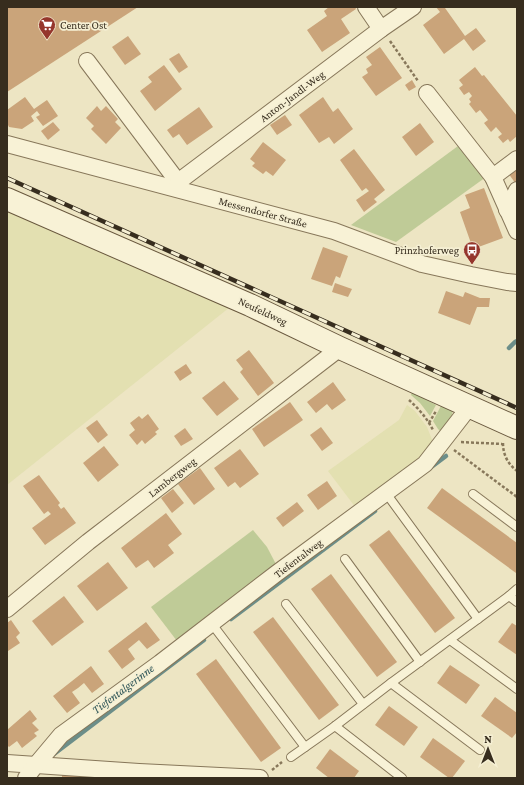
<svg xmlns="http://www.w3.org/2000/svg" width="524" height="785" viewBox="0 0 524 785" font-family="'Crimson Pro',serif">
<rect width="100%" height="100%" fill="#ede5c3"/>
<g fill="#e3e0b1">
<polygon points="7,207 230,307 7,485"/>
<polygon points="407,405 415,411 427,427 433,442 420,459 356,508 328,471 399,420"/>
</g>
<g fill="#bfcb97">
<polygon points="458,146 486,177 396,242 351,225"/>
<polygon points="412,392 436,405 430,416 420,403 411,395"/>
<path d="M443 402 452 408C454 420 449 424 443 434L438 429 433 421Z"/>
<polygon points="253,530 267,547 278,568 177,641 151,607"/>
</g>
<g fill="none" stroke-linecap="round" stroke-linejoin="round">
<g stroke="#6c8e89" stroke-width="4.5">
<polyline points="509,348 515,342 517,341"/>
<polyline points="430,468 446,456"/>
<polyline points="231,619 375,511"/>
<polyline points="54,754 204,640"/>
</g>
</g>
<g fill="#caa47a">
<polygon points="7,7 138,7 7,92"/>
<polygon points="329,7 355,7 356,9 341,19 350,33 322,52 307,30 327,16 324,11"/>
<polygon points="436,7 447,7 445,8 465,36 476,28 486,41 473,51 464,39 444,54 423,25 440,12"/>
<polygon points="128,36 141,54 125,65 112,47"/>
<polygon points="380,47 402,78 376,96 362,77 368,73 366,69 372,65 366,57"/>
<polygon points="179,53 188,67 179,73 169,59"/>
<polygon points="164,65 182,89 155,111 140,91 152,82 148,77"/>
<polygon points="475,67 482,76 484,75 517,116 517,136 510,142 508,139 503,143 498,137 502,134 496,127 491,132 484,123 488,120 480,110 476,113 469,104 471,102 469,99 472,96 469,92 464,95 459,88 463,85 459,80"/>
<polygon points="412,80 416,87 409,91 405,85"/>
<polygon points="25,97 34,109 47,100 58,116 43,126 36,117 40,115 37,111 31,116 34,121 22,129 9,127 7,123 7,110"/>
<polygon points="323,97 333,112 338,108 353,129 334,144 329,137 319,143 299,115"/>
<polygon points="97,106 101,111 106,106 118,119 115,122 121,128 106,144 91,129 94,126 86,118"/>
<polygon points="199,107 213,127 187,145 179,134 173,138 167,130"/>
<polygon points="285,115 292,125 277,135 270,125"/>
<polygon points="53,122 60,130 48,140 41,131"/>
<polygon points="420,123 434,142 416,156 402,137"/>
<polygon points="263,142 286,160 273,176 266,171 263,174 252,166 255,163 250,159"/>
<polygon points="354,149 385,190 374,199 377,202 364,212 356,200 369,191 366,188 362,191 340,160"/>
<polygon points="517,167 517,183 516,184 508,173"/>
<polygon points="484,188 503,238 473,249 460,212 470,208 465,195"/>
<polygon points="323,247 348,256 340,278 336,276 332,286 311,279"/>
<polygon points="335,283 352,289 348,297 332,292"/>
<polygon points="446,291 463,297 465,292 480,298 490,298 489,307 477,307 470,325 438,313"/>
<polygon points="249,350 274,383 258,396 240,372 243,369 236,360"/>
<polygon points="186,364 192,373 180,381 174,372"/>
<polygon points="224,381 239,399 217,416 202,398"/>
<polygon points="333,382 346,400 332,410 327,404 316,413 307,402"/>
<polygon points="290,402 303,420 264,447 252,429"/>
<polygon points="148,414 159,429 155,432 157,434 145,444 142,440 137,445 129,435 135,430 130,423 139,416 142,419"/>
<polygon points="97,420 108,435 98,443 86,428"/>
<polygon points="321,427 333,443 322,451 310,435"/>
<polygon points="185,428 193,439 181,446 174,436"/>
<polygon points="104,446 119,465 98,482 83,463"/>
<polygon points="240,449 259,474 240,488 235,482 228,487 214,468"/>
<polygon points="200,468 215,489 194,505 178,484"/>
<polygon points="39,475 60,503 58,505 61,509 64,507 76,523 45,545 32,528 51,514 48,511 44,514 23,486"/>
<polygon points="327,481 337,496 318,510 307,495"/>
<polygon points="442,488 517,543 517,572 516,573 427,508"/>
<polygon points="173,489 184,503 172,513 161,498"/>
<polygon points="297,502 304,511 283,527 276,518"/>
<polygon points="166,513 182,534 168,545 174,553 154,568 148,560 136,568 121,548"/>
<polygon points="389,530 455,618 435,633 369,545"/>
<polygon points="108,562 128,588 97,611 77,586"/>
<polygon points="331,574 397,662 377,677 311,589"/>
<polygon points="64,596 84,622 52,646 32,621"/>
<polygon points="273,617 339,705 319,720 253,632"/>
<polygon points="11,620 20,633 16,637 20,643 8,651 7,649 7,623"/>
<polygon points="146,622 160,640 147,649 139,640 128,649 135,659 122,669 108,651"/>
<polygon points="512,623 517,626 517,655 498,642"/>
<polygon points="216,659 281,748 261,762 196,674"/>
<polygon points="450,665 480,685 466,704 437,683"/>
<polygon points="91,666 104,684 92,693 84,683 78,688 72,692 80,703 67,713 53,696"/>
<polygon points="495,697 517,713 517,732 512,738 481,716"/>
<polygon points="389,706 418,727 404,746 375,725"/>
<polygon points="30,710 37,719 32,723 39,730 34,733 37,736 22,748 17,741 9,747 7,745 7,730"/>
<polygon points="433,738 465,761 452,778 449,778 420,757"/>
<polygon points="330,749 359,771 354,778 329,778 316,768"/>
<polygon points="62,774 102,775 102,778 62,778"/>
</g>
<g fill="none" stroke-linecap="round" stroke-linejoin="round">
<g stroke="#87775a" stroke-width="10">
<g id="lane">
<polyline points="386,493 478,619"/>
<polyline points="473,494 517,527"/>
<polyline points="345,559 420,662"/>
<polyline points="517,589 509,596 517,602"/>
<polyline points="286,604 363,704"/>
<polyline points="212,624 305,747"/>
<polyline points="450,640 517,689"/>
<polyline points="391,683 480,750"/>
<polyline points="335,726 402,778"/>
<polyline points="291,757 335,726 391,683 509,596"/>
</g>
</g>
<g stroke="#87775a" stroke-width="18">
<g id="street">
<polyline points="366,7 381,29"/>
<polyline points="87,61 178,182"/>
<polyline points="427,93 493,177 517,231"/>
<polyline points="7,144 334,231 422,264 471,275 507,282 517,283"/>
<polyline points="493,177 517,159"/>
<polyline points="176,188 178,182 381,29 413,7"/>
<polyline points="507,210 517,190"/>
<polyline points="7,609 88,542 340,348"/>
<polyline points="7,763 139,772 260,778"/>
<polyline points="26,778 35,766 61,735 160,663 277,573 425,464 470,406"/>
</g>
</g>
<g stroke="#69583e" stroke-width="24">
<polyline id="secondary" points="7,199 250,305 340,348 517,428"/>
</g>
<g stroke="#87775a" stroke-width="2.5" stroke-dasharray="3 2" stroke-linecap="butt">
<polyline points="390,41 418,81"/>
<path d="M409 400C418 408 427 418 433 430"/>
<polyline points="429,423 436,411"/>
<polyline points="461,442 502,444"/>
<path d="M503 443C503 455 508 464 517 471"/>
<polyline points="454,450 517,497"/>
<polyline points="272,770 282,762"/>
</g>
<use href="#lane" stroke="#f8f2d6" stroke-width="8"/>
<use href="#street" stroke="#f8f2d6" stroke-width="16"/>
<use href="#secondary" stroke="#f8f2d6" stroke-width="22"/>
<g stroke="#372d1e" stroke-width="4.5">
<polyline id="rail" points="7,178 517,408"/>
</g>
<use href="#rail" stroke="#f5efd3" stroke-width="3" stroke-dasharray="9" stroke-linecap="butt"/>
</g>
<defs>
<g id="supermarket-pin" transform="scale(0.9)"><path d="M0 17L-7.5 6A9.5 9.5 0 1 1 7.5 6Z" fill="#95362c" stroke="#f5efd3"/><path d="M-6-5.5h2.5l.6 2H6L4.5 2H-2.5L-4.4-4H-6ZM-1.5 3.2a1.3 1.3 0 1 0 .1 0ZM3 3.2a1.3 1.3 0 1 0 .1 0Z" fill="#fff"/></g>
<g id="bus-pin" transform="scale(0.9)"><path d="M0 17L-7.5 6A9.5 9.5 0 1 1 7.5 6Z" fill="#95362c" stroke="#f5efd3"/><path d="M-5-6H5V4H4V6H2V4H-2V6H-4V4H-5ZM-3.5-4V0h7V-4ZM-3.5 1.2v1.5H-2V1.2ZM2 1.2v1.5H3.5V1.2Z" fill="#fff"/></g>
</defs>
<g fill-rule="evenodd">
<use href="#supermarket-pin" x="47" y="25"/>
<use href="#bus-pin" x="472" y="250"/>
</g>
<g text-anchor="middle" stroke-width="3.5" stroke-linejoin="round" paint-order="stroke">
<g font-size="11" fill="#372d1e" stroke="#f5efd3" text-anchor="start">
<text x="60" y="29">Center Ost</text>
<text x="459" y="254" text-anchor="end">Prinzhoferweg</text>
</g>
<g font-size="11" fill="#372d1e" stroke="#f5efd3">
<text transform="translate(292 96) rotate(-37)" y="4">Anton-Jandl-Weg</text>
<text transform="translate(263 212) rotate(15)" y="4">Messendorfer Straße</text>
<text transform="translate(263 311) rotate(25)" y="4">Neufeldweg</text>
<text transform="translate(172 477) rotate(-38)" y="4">Lambergweg</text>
<text transform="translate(298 558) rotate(-37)" y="4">Tiefentalweg</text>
</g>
<g font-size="12" font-style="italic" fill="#2e5557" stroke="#f5efd3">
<text transform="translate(123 689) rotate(-37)" y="4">Tiefentalgerinne</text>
</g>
</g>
<rect width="524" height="785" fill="none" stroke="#372d1e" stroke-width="16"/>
<g transform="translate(488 749)" stroke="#f5efd3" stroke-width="3" paint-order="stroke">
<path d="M0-3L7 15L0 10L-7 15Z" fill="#372d1e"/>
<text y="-6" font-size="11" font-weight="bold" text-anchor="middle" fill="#372d1e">N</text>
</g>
</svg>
